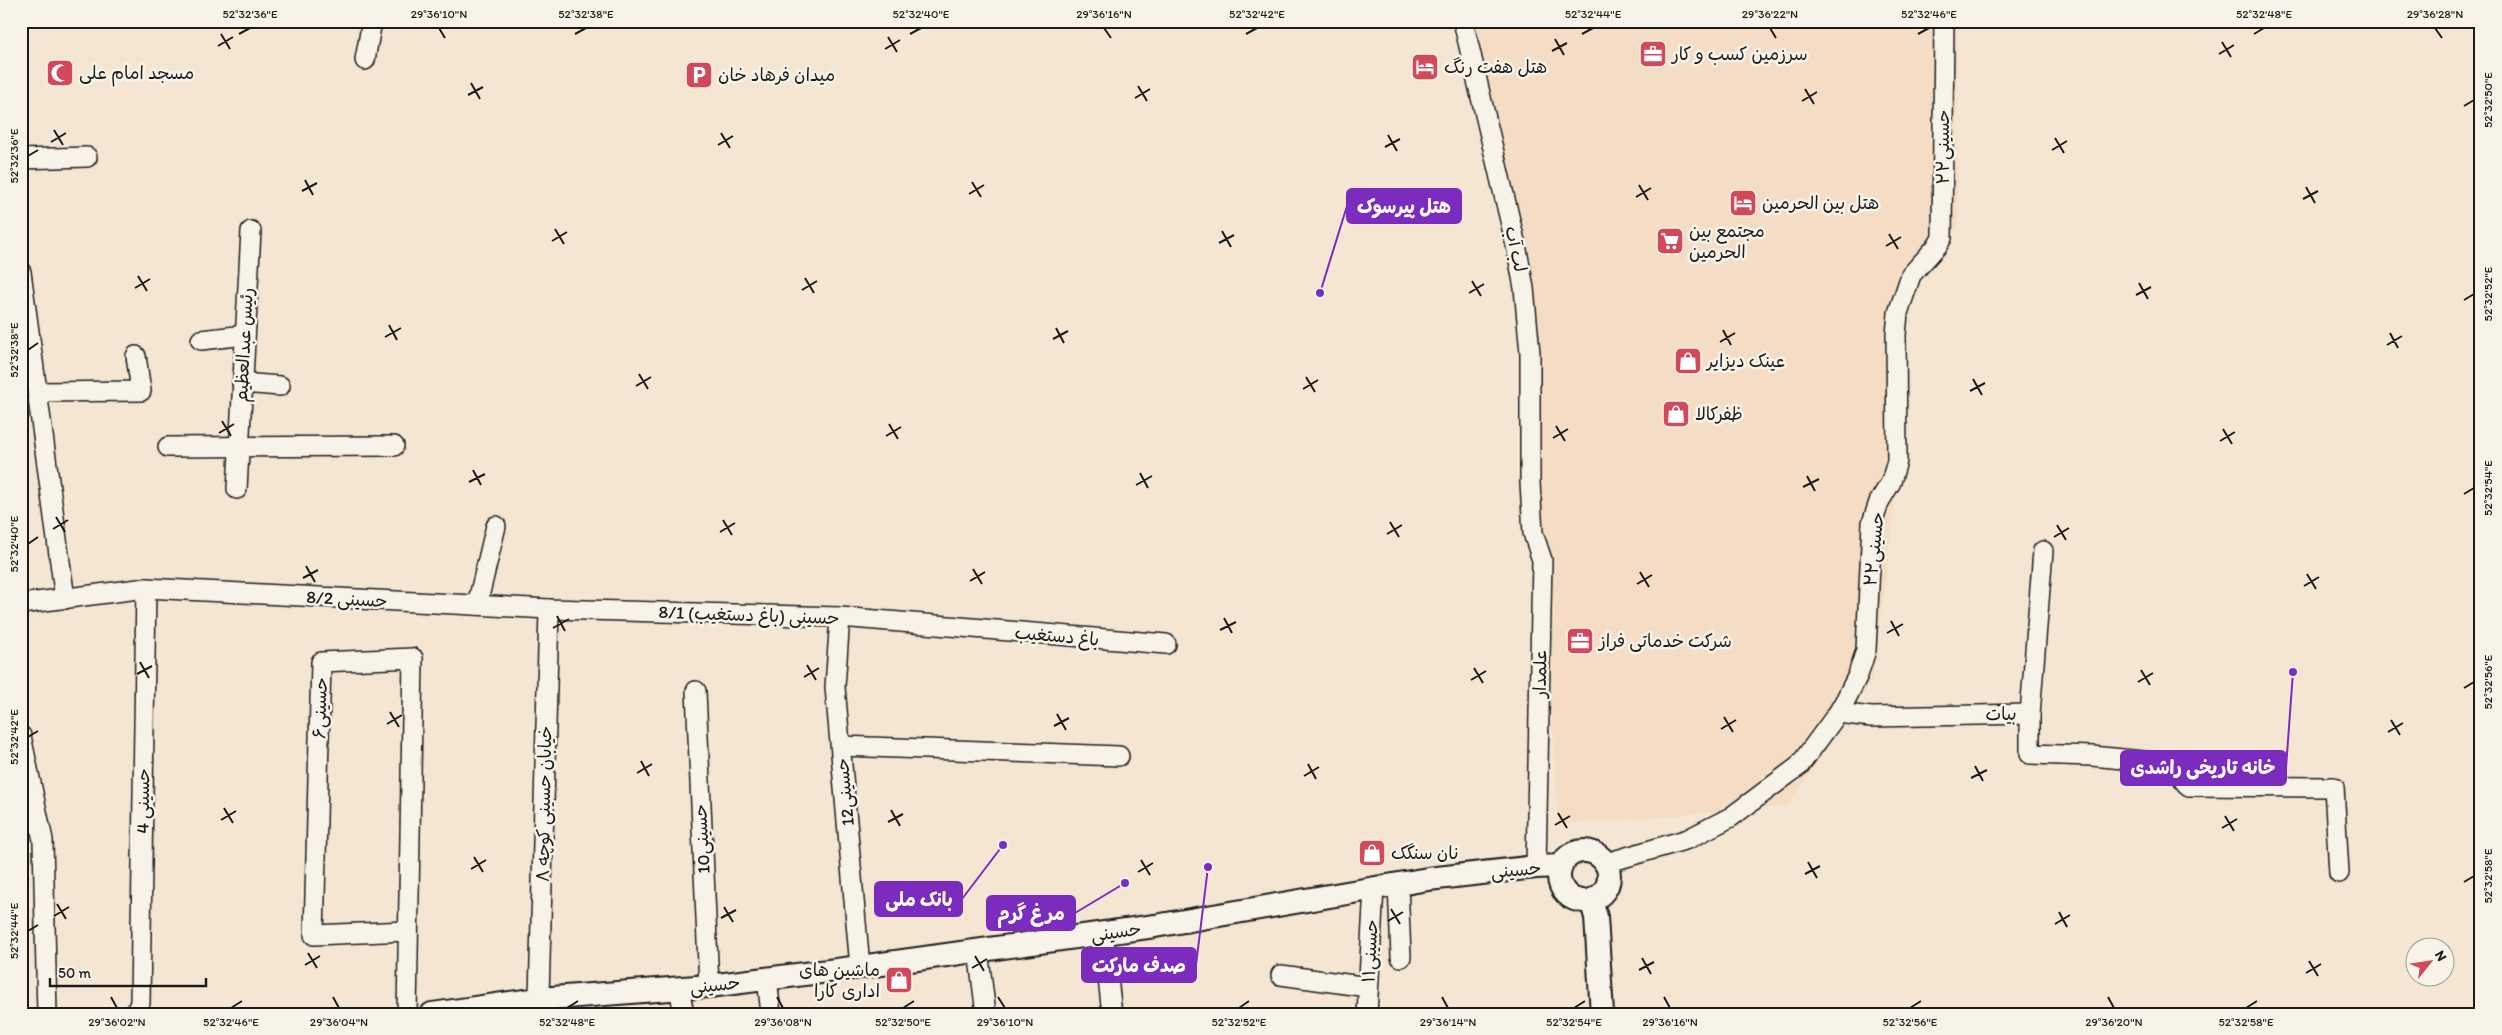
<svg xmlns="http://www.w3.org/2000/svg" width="2502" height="1035" viewBox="0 0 2502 1035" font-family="Itim,'Playpen Sans Arabic',sans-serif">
<rect width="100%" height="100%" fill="#f5e6d3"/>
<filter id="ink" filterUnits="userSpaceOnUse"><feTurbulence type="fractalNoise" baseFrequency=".02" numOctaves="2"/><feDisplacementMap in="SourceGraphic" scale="10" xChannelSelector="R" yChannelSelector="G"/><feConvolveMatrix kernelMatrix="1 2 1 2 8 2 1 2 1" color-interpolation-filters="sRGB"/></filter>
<g filter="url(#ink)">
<polygon fill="#f4ddc4" points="1466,21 1957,21 1958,225 1908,295 1900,462 1873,678 1789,806 1558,825 1543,563 1515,267"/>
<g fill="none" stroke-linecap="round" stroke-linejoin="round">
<g stroke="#1c1c1c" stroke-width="22">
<g id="minor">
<polyline points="1463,21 1517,250 1524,288 1530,353 1530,483 1533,533 1542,560 1536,867"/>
<polyline points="365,60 372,21"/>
<polyline points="21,159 87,157"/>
<polyline points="21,272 65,599"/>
<polyline points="201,340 245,335"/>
<polyline points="242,383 280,386"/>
<polyline points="38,392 141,391 136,356"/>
<polyline points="168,447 394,446"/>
<polyline points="237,489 251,231"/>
<polyline points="21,604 146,588 549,609 840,617 1166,644"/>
<polyline points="477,605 496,526"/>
<polyline points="840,617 835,687 860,967"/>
<polyline points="696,691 709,986"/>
<polyline points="1838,713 1871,717 2030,714 2043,551"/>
<path d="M2030 714V754L2092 756 2174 764C2181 771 2180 780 2189 786L2334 787 2339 873"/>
<polyline points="21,736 43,840 47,1014"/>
<polyline points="841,746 1119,756"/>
<polyline points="1606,863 1688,839 1731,817 1799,766 1838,713 1846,699 1858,675 1866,650 1872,523 1879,502 1891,482 1897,461 1896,335 1898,313 1911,275 1937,246 1942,238 1944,21"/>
<polyline points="1398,884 1401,957"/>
<polyline points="1103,933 1112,1014"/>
<polyline points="978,950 986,1014"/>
<polyline points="1281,975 1368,987"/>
<polyline points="767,978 771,1014"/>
<polyline points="679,988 684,1014"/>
<polyline points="539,999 549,609"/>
<polyline points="135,1014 140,1003 146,588"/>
<polyline points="407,1014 413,658 321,662 314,935 407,931"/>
<polyline points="1367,1014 1374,888"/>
</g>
</g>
<g stroke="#1c1c1c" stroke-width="26">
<g id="tertiary">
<circle cx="1584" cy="876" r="25"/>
<polyline points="1591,900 1596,917 1602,1014"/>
<polyline points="432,1014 539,999 709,986 860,967 1155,926 1428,879 1536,867 1560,866"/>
</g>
</g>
<use href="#minor" stroke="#f7f3e8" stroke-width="19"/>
<use href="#tertiary" stroke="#f7f3e8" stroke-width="22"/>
</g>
</g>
<path fill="none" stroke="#1c1c1c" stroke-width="2" d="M439 28 445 38M1104 28 1111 38M1770 28 1776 38M2435 28 2442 38M221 34 230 49M239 34 250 28M575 34 586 28M910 34 921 28M1246 34 1257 28M1582 34 1593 28M1918 34 1929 28M2254 34 2264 28M888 37 897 52M1555 39 1564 55M2222 42 2231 57M218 46 233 37M885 49 900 40M1552 51 1567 43M2219 54 2234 45M471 83 480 99M1138 86 1147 101M1805 89 1814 104M468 95 483 87M1135 98 1150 89M1802 101 1817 92M2464 106 2474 100M54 130 63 145M721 133 730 148M1388 135 1397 151M2055 138 2064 153M51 142 66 133M718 145 733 136M1385 147 1400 139M2052 150 2067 141M28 156 38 150M305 180 313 195M972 182 981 197M1639 185 1648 200M2306 187 2315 203M302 191 317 183M969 194 984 185M1636 197 1651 188M2303 199 2318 191M555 229 564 244M1222 231 1231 247M1889 234 1898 249M552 241 567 232M1219 243 1234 235M1886 246 1901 237M138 276 147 291M805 278 814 293M1472 281 1481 296M2139 283 2148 299M135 288 150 279M802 290 817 281M1469 293 1484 284M2136 295 2151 287M2464 300 2474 294M389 325 397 340M1056 328 1064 343M1723 330 1731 345M2390 333 2398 348M385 337 401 328M1053 339 1068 331M1720 342 1735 333M2387 345 2402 336M28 350 38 343M639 374 648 389M1306 377 1315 392M1973 379 1982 395M636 386 651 377M1303 389 1318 380M1970 391 1985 383M222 421 231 436M889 424 898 439M1556 426 1565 441M2223 429 2232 444M219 433 234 424M886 436 901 427M1553 438 1568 429M2220 441 2235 432M473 470 481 485M1140 473 1148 488M1807 476 1815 491M469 482 485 474M1136 485 1152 476M1803 487 1819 479M2464 494 2474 488M56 517 65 532M723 520 732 535M1390 522 1399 537M2057 525 2066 540M53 529 68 520M720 532 735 523M1387 534 1402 525M2054 537 2069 528M28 544 38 537M306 566 315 582M973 569 982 584M1640 572 1649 587M2307 574 2316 589M303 578 318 570M970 581 985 572M1637 584 1652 575M2304 586 2319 577M557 616 565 631M1224 618 1232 633M1891 621 1899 636M553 628 569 619M1220 630 1236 622M1887 633 1903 624M140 662 149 678M807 665 816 680M1474 668 1483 683M2141 670 2150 685M137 674 152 666M804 677 819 668M1471 680 1486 671M2138 682 2153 673M2464 688 2474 682M390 712 399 727M1057 714 1066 730M1724 717 1733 732M2391 720 2400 735M387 724 402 715M1054 726 1069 718M1721 729 1736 720M2388 732 2403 723M28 737 38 731M641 761 649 776M1308 764 1316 779M1975 766 1983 781M637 773 652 764M1304 776 1319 767M1971 778 1987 770M224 808 233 823M891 810 900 826M1558 813 1567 828M2225 816 2234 831M221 820 236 811M888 822 903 814M1555 825 1570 816M2222 828 2237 819M474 857 483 872M1141 860 1150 875M1808 862 1817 878M471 869 486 860M1138 872 1153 863M1805 874 1820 866M2464 882 2474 876M57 904 66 919M724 907 733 922M1391 909 1400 924M2059 912 2067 927M54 916 69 907M721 918 736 910M1388 921 1403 912M2055 924 2070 915M28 931 38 925M308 953 317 968M975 956 984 971M1642 958 1651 974M2309 961 2318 976M305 965 320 956M972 968 987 959M1639 970 1654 962M2306 973 2321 964M111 997 117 1008M333 997 339 1008M777 997 783 1008M998 997 1005 1008M1442 997 1448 1008M1664 997 1670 1008M2108 997 2114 1008M231 1008 242 1001M567 1008 578 1001M903 1008 914 1001M1239 1008 1249 1001M1574 1008 1585 1001M1910 1008 1921 1001M2246 1008 2257 1001"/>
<defs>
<g id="office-square" transform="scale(1.4375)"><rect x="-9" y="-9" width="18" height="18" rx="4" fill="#d1495b" stroke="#f7f3e8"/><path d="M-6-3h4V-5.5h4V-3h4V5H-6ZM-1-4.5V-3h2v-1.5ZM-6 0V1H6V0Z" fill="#fff"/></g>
<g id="hotel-square" transform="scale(1.4375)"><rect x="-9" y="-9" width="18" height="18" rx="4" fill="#d1495b" stroke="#f7f3e8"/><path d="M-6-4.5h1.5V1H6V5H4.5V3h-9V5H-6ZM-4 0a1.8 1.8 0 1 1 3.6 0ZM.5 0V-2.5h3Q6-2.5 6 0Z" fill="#fff"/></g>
<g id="mosque-square" transform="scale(1.4375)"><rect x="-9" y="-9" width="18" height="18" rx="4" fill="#d1495b" stroke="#f7f3e8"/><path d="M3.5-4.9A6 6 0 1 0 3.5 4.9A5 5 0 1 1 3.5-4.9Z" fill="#fff"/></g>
<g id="parking-square" transform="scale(1.4375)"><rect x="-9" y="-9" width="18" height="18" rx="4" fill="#d1495b" stroke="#f7f3e8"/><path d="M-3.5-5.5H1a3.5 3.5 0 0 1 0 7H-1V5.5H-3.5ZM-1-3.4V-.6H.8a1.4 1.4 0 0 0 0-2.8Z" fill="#fff"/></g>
<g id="supermarket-square" transform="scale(1.4375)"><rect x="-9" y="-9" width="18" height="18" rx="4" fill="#d1495b" stroke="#f7f3e8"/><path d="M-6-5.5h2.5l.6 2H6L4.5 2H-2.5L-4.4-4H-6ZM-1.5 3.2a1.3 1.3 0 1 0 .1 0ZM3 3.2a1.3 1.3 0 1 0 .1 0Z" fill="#fff"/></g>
<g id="shop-square" transform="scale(1.4375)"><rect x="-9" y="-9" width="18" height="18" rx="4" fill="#d1495b" stroke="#f7f3e8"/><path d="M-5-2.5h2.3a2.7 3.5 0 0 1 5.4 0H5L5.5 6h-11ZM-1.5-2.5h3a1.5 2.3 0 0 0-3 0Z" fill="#fff"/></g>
</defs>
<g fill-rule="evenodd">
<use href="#office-square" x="1653" y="54"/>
<use href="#hotel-square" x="1425" y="67"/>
<use href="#mosque-square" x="60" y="73"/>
<use href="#parking-square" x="699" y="75"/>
<use href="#hotel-square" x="1743" y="203"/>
<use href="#supermarket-square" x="1670" y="241"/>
<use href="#shop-square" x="1688" y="361"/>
<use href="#shop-square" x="1676" y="414"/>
<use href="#office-square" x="1580" y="641"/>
<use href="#shop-square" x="1372" y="853"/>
<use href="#shop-square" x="899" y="980"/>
</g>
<g text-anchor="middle" stroke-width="5" stroke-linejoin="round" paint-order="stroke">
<g font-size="18" fill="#1c1c1c" stroke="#f7f3e8" text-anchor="start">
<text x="1672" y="60">سرزمین کسب و کار</text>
<text x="1444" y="73">هتل هفت رنگ</text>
<text x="79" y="79">مسجد امام علی</text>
<text x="718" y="81">میدان فرهاد خان</text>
<text x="1762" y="209">هتل بین‌ الحرمین</text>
<text x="1689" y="237">مجتمع بین<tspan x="1689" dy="21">الحرمین</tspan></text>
<text x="1707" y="367">عینک دیزایر</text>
<text x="1695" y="420">ظفرکالا</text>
<text x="1599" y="647">شرکت خدماتی فراز</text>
<text x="1391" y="859">نان سنگک</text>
<text x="880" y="976" text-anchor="end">ماشین های<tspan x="880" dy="21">اداری کارا</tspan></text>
</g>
<g font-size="18" fill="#1c1c1c" stroke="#f7f3e8">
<text transform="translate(1943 147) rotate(-90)" y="6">حسینی۲۲</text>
<text transform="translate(1516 249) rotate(78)" y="6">لب آب</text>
<text transform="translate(244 345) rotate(-87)" y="6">رئیس عبدالعظیم</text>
<text transform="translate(1874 549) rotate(-84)" y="6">حسینی۲۲</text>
<text transform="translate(347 599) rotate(3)" y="6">8/2 حسینی</text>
<text transform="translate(749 615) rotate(2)" y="6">8/1 حسینی (باغ دستغیب)</text>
<text transform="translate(1057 636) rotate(5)" y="6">باغ دستغیب</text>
<text transform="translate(1540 674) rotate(-89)" y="6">علمدار</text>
<text transform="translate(320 708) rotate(-88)" y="6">حسینی۶</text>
<text transform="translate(2001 714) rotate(-1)" y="6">بیات</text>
<text transform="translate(845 792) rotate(-95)" y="6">حسینی12</text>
<text transform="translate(143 801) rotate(-89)" y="6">حسینی 4</text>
<text transform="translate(544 804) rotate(-89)" y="6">خیابان حسینی کوچه ۸</text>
<text transform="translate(702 839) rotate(-93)" y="6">حسینی10</text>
<text transform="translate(1516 870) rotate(-5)" y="6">حسینی</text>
<text transform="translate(1116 932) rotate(-8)" y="6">حسینی</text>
<text transform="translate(1370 951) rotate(-87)" y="6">حسینی۱۱</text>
<text transform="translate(715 985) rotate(-6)" y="6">حسینی</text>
</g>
</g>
<path fill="none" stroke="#7b2cbf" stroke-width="2" d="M1320 293L1347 206M2293 672L2286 768M1003 845L962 899M1125 883L1075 913M1208 867L1196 965"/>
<g fill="#7b2cbf" stroke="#f7f3e8" stroke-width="2">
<circle cx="1320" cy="293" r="5"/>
<circle cx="2293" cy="672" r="5"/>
<circle cx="1003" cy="845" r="5"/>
<circle cx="1125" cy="883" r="5"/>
<circle cx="1208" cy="867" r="5"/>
</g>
<g fill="#7b2cbf" stroke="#7b2cbf" stroke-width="2">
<rect x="1347" y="189" width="114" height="34" rx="5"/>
<rect x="2121" y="751" width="165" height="34" rx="5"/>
<rect x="875" y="882" width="87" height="34" rx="5"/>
<rect x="987" y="896" width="88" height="34" rx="5"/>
<rect x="1082" y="948" width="114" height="34" rx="5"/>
</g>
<g font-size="19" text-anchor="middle" font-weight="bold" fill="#fff">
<text x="1404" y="213">هتل پیرسوک</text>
<text x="2203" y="774">خانه تاریخی راشدی</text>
<text x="919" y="906">بانک ملی</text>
<text x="1031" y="920">مرغ گرم</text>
<text x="1139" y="972">صدف مارکت</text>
</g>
<rect width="2502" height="1035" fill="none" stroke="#f7f3e8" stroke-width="55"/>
<g transform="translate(2430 962) rotate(60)"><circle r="24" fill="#f7f3e8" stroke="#9f9d96"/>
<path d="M0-4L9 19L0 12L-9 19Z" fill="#d1495b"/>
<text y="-8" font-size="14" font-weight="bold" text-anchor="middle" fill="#1c1c1c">N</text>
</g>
<path d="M50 978v8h156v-8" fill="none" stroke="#1c1c1c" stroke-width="2.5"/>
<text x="58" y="978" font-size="15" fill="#1c1c1c" stroke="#f7f3e8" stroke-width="4" paint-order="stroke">50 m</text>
<rect x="28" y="28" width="2446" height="980" fill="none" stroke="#1c1c1c" stroke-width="2"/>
<g font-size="12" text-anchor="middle" fill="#1c1c1c">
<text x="250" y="18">52°32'36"E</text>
<text x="439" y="18">29°36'10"N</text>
<text x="586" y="18">52°32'38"E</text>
<text x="921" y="18">52°32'40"E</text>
<text x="1104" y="18">29°36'16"N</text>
<text x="1257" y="18">52°32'42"E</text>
<text x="1593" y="18">52°32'44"E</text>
<text x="1770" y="18">29°36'22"N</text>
<text x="1929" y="18">52°32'46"E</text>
<text x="2264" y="18">52°32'48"E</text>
<text x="2435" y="18">29°36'28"N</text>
<text transform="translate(2488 100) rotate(-90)" y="4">52°32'50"E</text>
<text transform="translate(14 156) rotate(-90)" y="4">52°32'36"E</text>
<text transform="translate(2488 294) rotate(-90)" y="4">52°32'52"E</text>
<text transform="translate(14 350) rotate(-90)" y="4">52°32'38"E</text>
<text transform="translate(2488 488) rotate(-90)" y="4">52°32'54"E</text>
<text transform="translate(14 544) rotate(-90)" y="4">52°32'40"E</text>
<text transform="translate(2488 682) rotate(-90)" y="4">52°32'56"E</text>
<text transform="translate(14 737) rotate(-90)" y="4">52°32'42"E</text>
<text transform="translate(2488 876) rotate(-90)" y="4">52°32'58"E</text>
<text transform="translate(14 931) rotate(-90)" y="4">52°32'44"E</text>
<text x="117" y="1026">29°36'02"N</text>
<text x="231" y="1026">52°32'46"E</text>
<text x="339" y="1026">29°36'04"N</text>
<text x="567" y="1026">52°32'48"E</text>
<text x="783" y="1026">29°36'08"N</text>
<text x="903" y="1026">52°32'50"E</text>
<text x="1005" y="1026">29°36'10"N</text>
<text x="1239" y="1026">52°32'52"E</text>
<text x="1448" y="1026">29°36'14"N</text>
<text x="1574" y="1026">52°32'54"E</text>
<text x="1670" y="1026">29°36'16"N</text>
<text x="1910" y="1026">52°32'56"E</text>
<text x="2114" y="1026">29°36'20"N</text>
<text x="2246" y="1026">52°32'58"E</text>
</g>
</svg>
